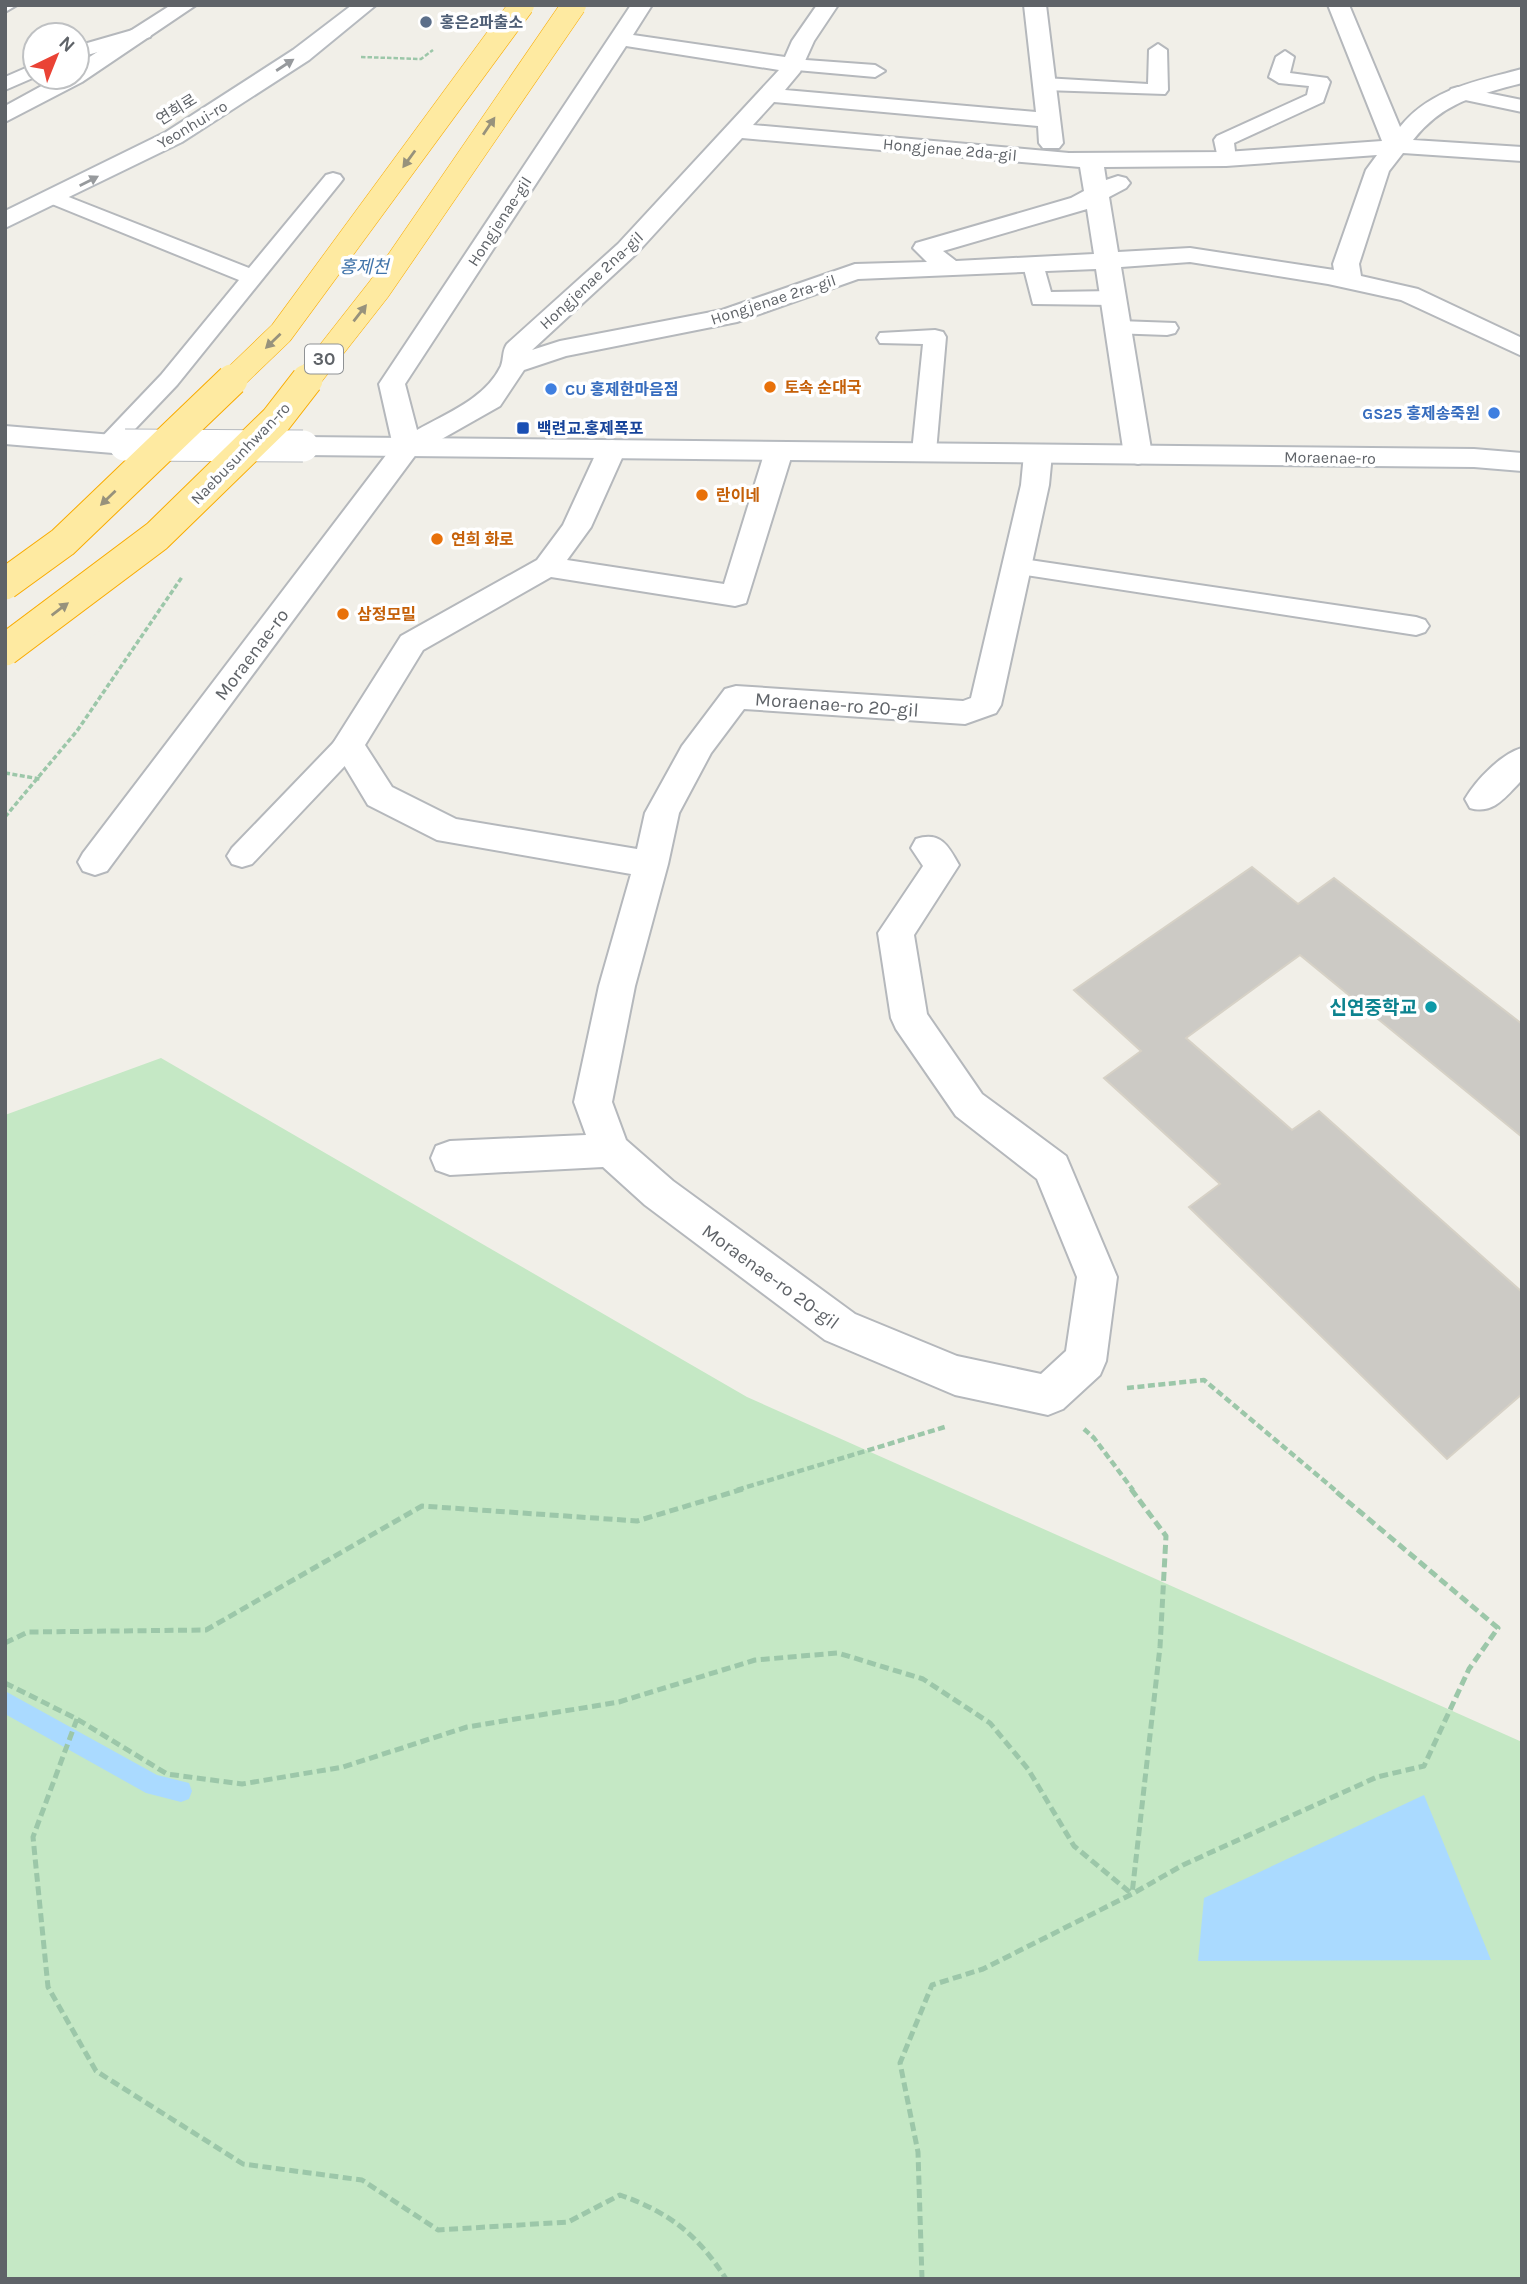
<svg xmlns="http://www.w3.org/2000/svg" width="1527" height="2284" font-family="Karla,'Noto Sans KR',sans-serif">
  <rect width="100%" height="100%" fill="#f1efe8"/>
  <path fill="#c5e8c5" d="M161,1058L747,1397L1522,1742V2279H5V1115Z"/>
  <path fill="#aadaff" d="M1424,1795L1491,1960L1198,1961L1204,1898Z"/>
  <path fill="#f1efe8" d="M528,5H583L397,284L262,455L128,610L5,702V642L42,596L180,448Z"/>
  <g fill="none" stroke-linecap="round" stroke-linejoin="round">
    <path fill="#aadaff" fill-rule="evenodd" d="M5,1691L157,1775L189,1783L192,1791L189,1799L181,1802L146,1793L5,1714Z"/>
  </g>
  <path fill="#cccac5" stroke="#d6d1c6" stroke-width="2" d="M1252,867L1298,904L1334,878L1522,1024V1137L1300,955L1186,1038L1292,1130L1319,1111L1522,1292V1394L1447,1459L1189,1207L1220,1184L1104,1078L1141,1051L1074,990Z"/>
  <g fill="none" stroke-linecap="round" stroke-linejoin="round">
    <g stroke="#b5b8bc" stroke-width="4">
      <path id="service" d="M5,5H17L5,12Z
        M143,27L150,29L152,33L150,37L77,58V46Z
        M1158,44L1167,50L1168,90L1165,94L1044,90L1034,84L1044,78L1148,84L1149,50Z
        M1285,51L1294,57L1290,73L1327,78L1330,82L1323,102L1234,143L1236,159L1233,163H1219L1214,140L1217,136L1307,95L1309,86L1279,83L1269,77L1276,57Z
        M792,59L875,65L885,71L875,77L785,69L782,65L785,61Z
        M35,64V77L5,90V77Z
        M1458,87L1522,100V112L1451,97L1448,93L1451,89Z
        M333,173L340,175L343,179L340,183L177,385L115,450L107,452L99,450L95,445L99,440L161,375L239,280L47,202L44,198L47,194H61L249,268L326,175Z
        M1034,259L1042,260L1051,292L1114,291L1122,293L1125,298L1122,303L1114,305L1033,304L1023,265L1026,260Z
        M1119,321L1175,323L1178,328L1175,333L1167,335L1111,333L1108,328L1111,323Z
        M935,330L943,332L946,337L936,452L933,457L924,460L915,457L912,452L923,344L880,343L877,338L880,333Z
        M1016,558L1416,617L1425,620L1429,626L1425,632L1416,635L1007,572L1003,566L1007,560Z
        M348,735L358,738L362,745L358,752L252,864L242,867L232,864L227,856L232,848L338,738Z"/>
    </g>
    <g stroke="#b5b8bc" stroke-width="4">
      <path id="minor" d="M171,5H196L82,82L5,122V106L58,77H77V65Z
        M631,5H652L633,35L785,57L792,41L817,5H838L814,41L800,72L785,90L1036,112L1024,5H1046L1063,143L1059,148H1043L1039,143L1038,126L774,102L753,125L1069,153L1226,152L1382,141L1328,5H1349L1400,127C1430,89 1477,81 1522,69V83C1477,95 1443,102 1413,140L1522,147V161L1403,153L1389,171L1359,264L1361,276L1418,289L1522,338V356L1401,300L1328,284L1190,262L1121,267L1152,455L1148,461L1138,464L1128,461L1124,455L1096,269L858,279L737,322L566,356L524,370L500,406L417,453L107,871L95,875L83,871L78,862L83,853L393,446L379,384ZM626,46L779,70L618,244L507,344C502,351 504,358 501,366C485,399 447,413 417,430L405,384ZM742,138L1080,167L1084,191L1071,198L916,243L913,248L927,262L855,264L722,310L560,341L532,350L636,254ZM1377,155L1366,170L1333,264L1334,270L1190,248L1118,252L1109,197L1126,188L1130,183L1126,178L1118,176L1106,180L1104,167L1226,166ZM1087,209L1094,254L956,261L943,251Z
        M612,440L622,443L626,449L591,527L567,560L724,584L765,451L769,445L779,442L789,445L793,451L746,603L735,606L551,577L423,650L365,745L392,787L456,819L637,849L645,813L682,746L725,689L736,686L963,701L971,698L1021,485L1024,454L1028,448L1038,445L1048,448L1052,454L1049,485L1001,705L996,713L965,724L744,709L711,753L679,813L668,864L635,986L612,1102L626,1140L673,1181L855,1314L957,1356L1041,1374L1066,1351L1077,1277L1037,1179L956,1116L896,1029L891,1018L878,933L923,866L911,848L916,839C940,831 948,845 959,865L914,935L927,1014L982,1094L1066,1156L1117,1277L1106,1361L1100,1375L1063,1409L1048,1415L955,1395L825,1340L645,1205L603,1167L450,1175L436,1170L431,1158L436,1146L450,1141L586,1135L574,1102L599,986L631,874L437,840L368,805L332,745L401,636L537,560L563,525L598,449L602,443Z
        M1522,748V780C1506,796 1494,815 1470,808L1465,799C1476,780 1501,754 1522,748Z"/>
    </g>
    <g stroke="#b6babf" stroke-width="4">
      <path id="secondary" d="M352,5H376L309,60L182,142L5,228V211L166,132L293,50Z
        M5,426L125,436L135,439L139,445L135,451L125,454L5,444Z
        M303,437L1474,449L1522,453V471L1474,467L303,455L293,452L289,446L293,440Z"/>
    </g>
    <path stroke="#9cc7a9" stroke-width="2.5" stroke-dasharray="4.5 2" stroke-linecap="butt" d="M361,57L421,59L433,50"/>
    <path stroke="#9cc7a9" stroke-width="3.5" stroke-dasharray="5 2.5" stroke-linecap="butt" d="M5,773L40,779
      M5,817L77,731L182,577"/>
    <path stroke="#9cc7a9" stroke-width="4.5" stroke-dasharray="7 3.5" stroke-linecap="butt" d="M1127,1388L1204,1380L1335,1490
      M1084,1429L1094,1438L1133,1490
      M737,1490L948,1426"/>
    <path stroke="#9cc7a9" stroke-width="5" stroke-dasharray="9 4.5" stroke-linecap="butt" d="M1131,1489L1166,1536L1160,1647L1132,1894
      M5,1643L28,1632L206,1630L422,1506L637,1521L743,1489
      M5,1683L77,1719L167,1774L242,1784L343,1767L467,1727L619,1702L755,1660L838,1653L923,1679L990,1723L1028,1769L1074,1846L1132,1894
      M77,1719L33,1837L48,1987L96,2071L243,2164L362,2180L438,2230L568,2222L620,2195C669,2212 698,2235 726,2279
      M922,2279L918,2152L900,2063L932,1985L983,1969L1132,1894L1183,1865L1377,1777L1424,1766L1469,1669L1498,1628L1333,1489"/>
    <use href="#service" fill="#fff" fill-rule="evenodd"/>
    <use href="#minor" fill="#fff" fill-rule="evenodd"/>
    <use href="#secondary" fill="#fff" fill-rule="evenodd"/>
    <g stroke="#b6babf" stroke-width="33" stroke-linecap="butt">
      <path id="secondary-bridge" d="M125,445L303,446"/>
    </g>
    <g stroke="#f9ab00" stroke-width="25" stroke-linecap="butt">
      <path id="trunk-bridge-far1" d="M230,382L281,333L522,5
        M306,382L379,289L574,5"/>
    </g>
    <g stroke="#f9ab00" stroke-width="33" stroke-linecap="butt">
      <path id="trunk-bridge" d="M5,584L63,542L232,380
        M5,650L157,536L276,420L307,380"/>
    </g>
    <use href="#secondary-bridge" stroke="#fff" stroke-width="31"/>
    <use href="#trunk-bridge-far1" stroke="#feeaa1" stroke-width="24"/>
    <use href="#trunk-bridge" stroke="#feeaa1" stroke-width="31"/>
  </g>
  <defs><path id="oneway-solid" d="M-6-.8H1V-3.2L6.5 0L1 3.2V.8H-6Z" transform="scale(1.75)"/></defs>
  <g fill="#979a9d">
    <use href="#oneway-solid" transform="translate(285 65) rotate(-33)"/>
    <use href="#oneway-solid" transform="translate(89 181) rotate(-27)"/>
  </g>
  <g fill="#97927c">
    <use href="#oneway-solid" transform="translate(489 126) rotate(-56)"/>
    <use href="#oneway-solid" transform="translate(409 159) rotate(126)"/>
    <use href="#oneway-solid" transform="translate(360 313) rotate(-52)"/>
    <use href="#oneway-solid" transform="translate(273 341) rotate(136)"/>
    <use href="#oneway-solid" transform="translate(108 498) rotate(136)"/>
    <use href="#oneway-solid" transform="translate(60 609) rotate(-37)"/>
  </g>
  <circle fill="#5c6f8a" stroke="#fff" stroke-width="2.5" cx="426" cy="22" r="7"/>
  <g fill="#e8710a" stroke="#fff" stroke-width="2.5">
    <circle cx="770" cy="387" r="7"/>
    <circle cx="702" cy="495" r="7"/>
    <circle cx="437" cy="539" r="7"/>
    <circle cx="343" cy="614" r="7"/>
  </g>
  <g fill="#3f7fe0" stroke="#fff" stroke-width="2.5">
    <circle cx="551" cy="389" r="7"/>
    <circle cx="1494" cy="413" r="7"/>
  </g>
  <rect fill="#1a4fb4" stroke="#fff" stroke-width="2.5" x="516" y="421" width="14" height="14" rx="3.5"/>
  <circle fill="#0f9aa8" stroke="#fff" stroke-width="2.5" cx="1431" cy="1007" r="7"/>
  <g text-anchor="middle" stroke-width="7" stroke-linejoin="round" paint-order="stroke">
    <g font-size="16" font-weight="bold" fill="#4e5e75" stroke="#fff" text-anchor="start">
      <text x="440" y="28">홍은2파출소</text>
    </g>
    <g font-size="16" fill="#5f6368" stroke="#fff">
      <text transform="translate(176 109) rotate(-32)" y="6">연희로</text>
      <text transform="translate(192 124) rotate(-31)" y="6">Yeonhui-ro</text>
      <text transform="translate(950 149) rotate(5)" y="6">Hongjenae 2da-gil</text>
      <text transform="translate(499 221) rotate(-57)" y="6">Hongjenae-gil</text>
      <text transform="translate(591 280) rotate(-43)" y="6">Hongjenae 2na-gil</text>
      <text transform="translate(773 299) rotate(-18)" y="6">Hongjenae 2ra-gil</text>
      <text transform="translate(240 453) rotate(-46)" y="6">Naebusunhwan-ro</text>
      <text transform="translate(1330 457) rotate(1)" y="6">Moraenae-ro</text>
    </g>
    <g font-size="16" font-weight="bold" fill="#c56008" stroke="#fff" text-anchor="start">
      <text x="784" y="393">토속 순대국</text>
      <text x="716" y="501">란이네</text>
      <text x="451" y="545">연희 화로</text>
      <text x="357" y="620">삼정모밀</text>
    </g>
    <g font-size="16" font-weight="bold" fill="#366cbe" stroke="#fff" text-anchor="start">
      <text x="565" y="395">CU 홍제한마음점</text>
      <text x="1480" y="419" text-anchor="end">GS25 홍제송죽원</text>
    </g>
    <g font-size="16" font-weight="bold" fill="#164399" stroke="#fff" text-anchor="start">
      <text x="537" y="434">백련교.홍제폭포</text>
    </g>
    <g font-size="18" font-style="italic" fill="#4174aa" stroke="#fff">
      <text x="364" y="273">홍제천</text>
    </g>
    <rect fill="#fff" stroke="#8f9295" stroke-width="2" x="305" y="344.5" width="38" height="29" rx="5"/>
    <g font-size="18" font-weight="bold" fill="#5f6368">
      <text x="324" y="365">30</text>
    </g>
    <g font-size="19" fill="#5f6368" stroke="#fff">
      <text transform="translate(251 654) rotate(-53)" y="7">Moraenae-ro</text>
      <text transform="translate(837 704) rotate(4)" y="7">Moraenae-ro 20-gil</text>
      <text transform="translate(771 1276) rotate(36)" y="7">Moraenae-ro 20-gil</text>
    </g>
    <g font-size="19" font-weight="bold" fill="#0d838f" stroke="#fff" text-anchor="end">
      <text x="1417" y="1014">신연중학교</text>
    </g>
  </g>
  <rect width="1527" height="2284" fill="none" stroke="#5f6368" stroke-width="14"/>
  <g transform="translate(56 56) rotate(43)"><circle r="33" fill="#ffffff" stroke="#bfc1c3" stroke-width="2"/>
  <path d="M0-5L12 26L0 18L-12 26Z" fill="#ea4335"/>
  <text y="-10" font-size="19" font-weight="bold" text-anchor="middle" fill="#5f6368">N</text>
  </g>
</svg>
